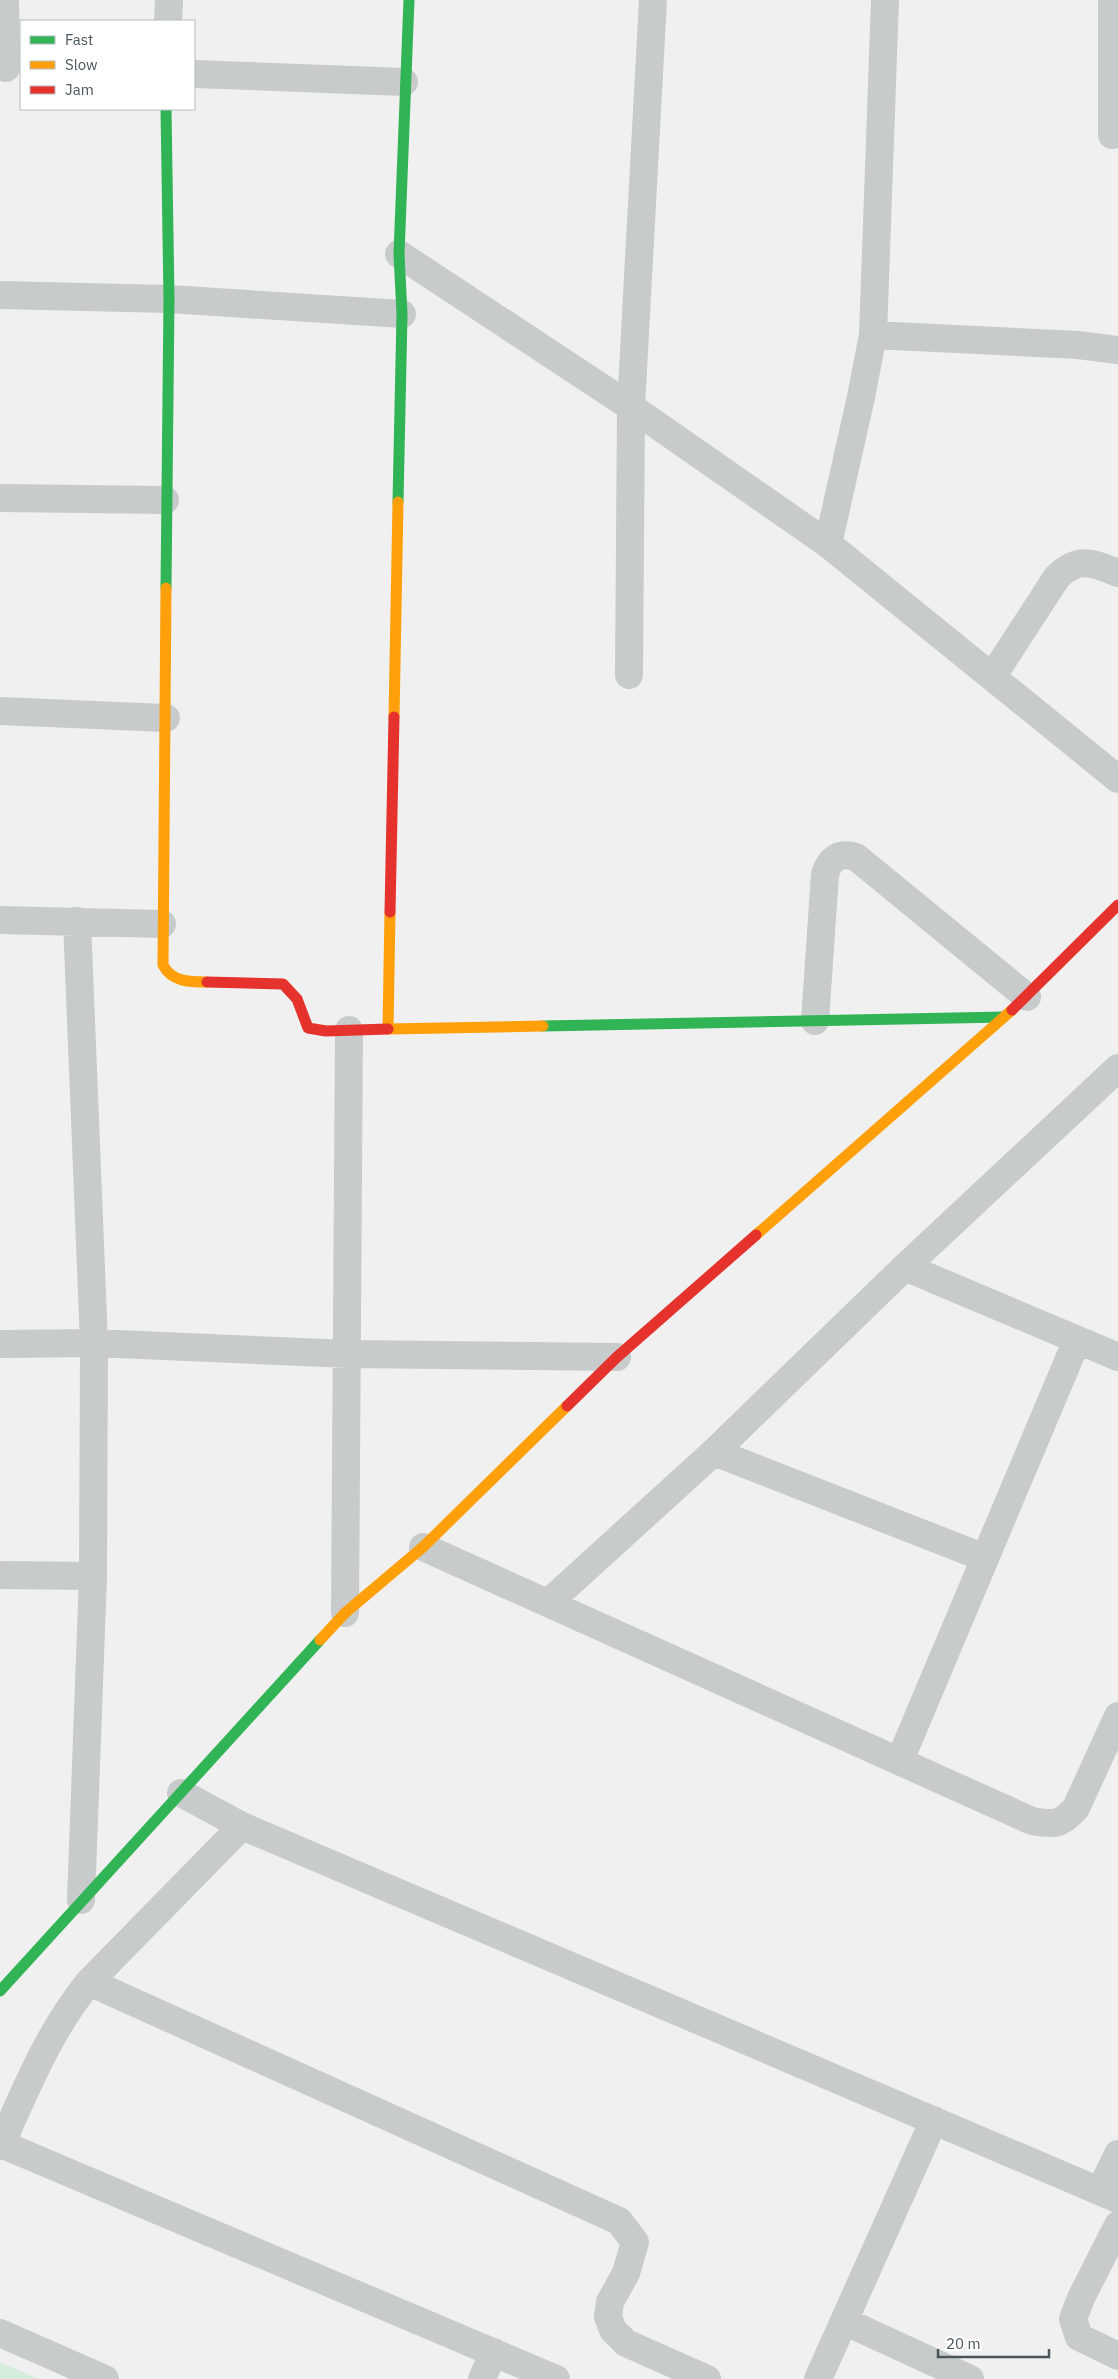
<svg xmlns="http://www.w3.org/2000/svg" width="1118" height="2379" font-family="'IBM Plex Sans',sans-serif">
  <rect width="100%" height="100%" fill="#f0f0f0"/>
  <path fill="#d7eddc" d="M0,2362L39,2379H0Z"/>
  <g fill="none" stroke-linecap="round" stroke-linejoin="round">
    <path stroke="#c8cbcb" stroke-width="28" d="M5,0L6,68
      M1112,0V135
      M168,21L169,0
      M194,74L404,82
      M399,254L631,407L828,544L1118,779
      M0,295L169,299L402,314
      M873,335L1078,345L1118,350
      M0,498L165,500
      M828,544L861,397L873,335L885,0
      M629,675L631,407L653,0
      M992,677L1057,577C1079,556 1093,563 1118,573
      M0,711L166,718
      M0,920L162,924
      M77,921L94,1343L93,1576L81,1900
      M815,1021L825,874C830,858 840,852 856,857L1027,997
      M905,1267L1118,1357
      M0,1344L94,1343L348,1354L617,1357
      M714,1452L985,1558
      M423,1547L1032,1821C1054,1825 1061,1825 1076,1808L1118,1716
      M0,1575L93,1576
      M548,1603L714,1452L905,1267L1118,1068
      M345,1613L349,1030
      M900,1760L1077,1340
      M181,1793L242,1826L1118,2199
      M89,1982L619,2221L635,2242L626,2273L610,2302L608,2317L613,2330L626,2343L707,2379
      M1,2144C28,2085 48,2033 89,1982L242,1826
      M0,2146L1,2144L556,2379
      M1100,2191L1118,2154
      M1118,2225L1081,2298L1073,2319L1079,2337L1118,2356
      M844,2321L970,2379
      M0,2333L105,2379
      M482,2379L494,2352
      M818,2379L934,2120"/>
    <path stroke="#30b455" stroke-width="11" d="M398,502L402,314L399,254L409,0
      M166,588L169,299L166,109
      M543,1026L1004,1017
      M0,1991L320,1640"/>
    <path stroke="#ff9f0a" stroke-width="11" d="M166,588L163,965C172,982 189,982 207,982
      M394,717L398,502
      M390,912L388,1029L543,1026
      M756,1235L1012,1010
      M320,1640L345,1613L423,1547L567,1406"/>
    <path stroke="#e5322d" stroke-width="11" d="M390,912L394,717
      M207,982L283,984L297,999L308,1028L326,1031L388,1029
      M1012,1010L1118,905
      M567,1406L617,1357L756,1235"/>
  </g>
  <rect x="20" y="20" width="175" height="90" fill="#ffffff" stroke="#b6bbbd"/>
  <rect x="30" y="36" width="25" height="8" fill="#30b455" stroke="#b6bbbd"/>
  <text x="65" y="45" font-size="15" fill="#49555a">Fast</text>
  <rect x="30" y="61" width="25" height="8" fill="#ff9f0a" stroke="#b6bbbd"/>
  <text x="65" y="70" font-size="15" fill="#49555a">Slow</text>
  <rect x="30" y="86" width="25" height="8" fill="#e5322d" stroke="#b6bbbd"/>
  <text x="65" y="95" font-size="15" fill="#49555a">Jam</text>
  <path d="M938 2349v8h111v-8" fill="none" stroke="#49555a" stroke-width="2.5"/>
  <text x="946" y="2349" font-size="15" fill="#49555a" stroke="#ffffff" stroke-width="4" paint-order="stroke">20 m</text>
</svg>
